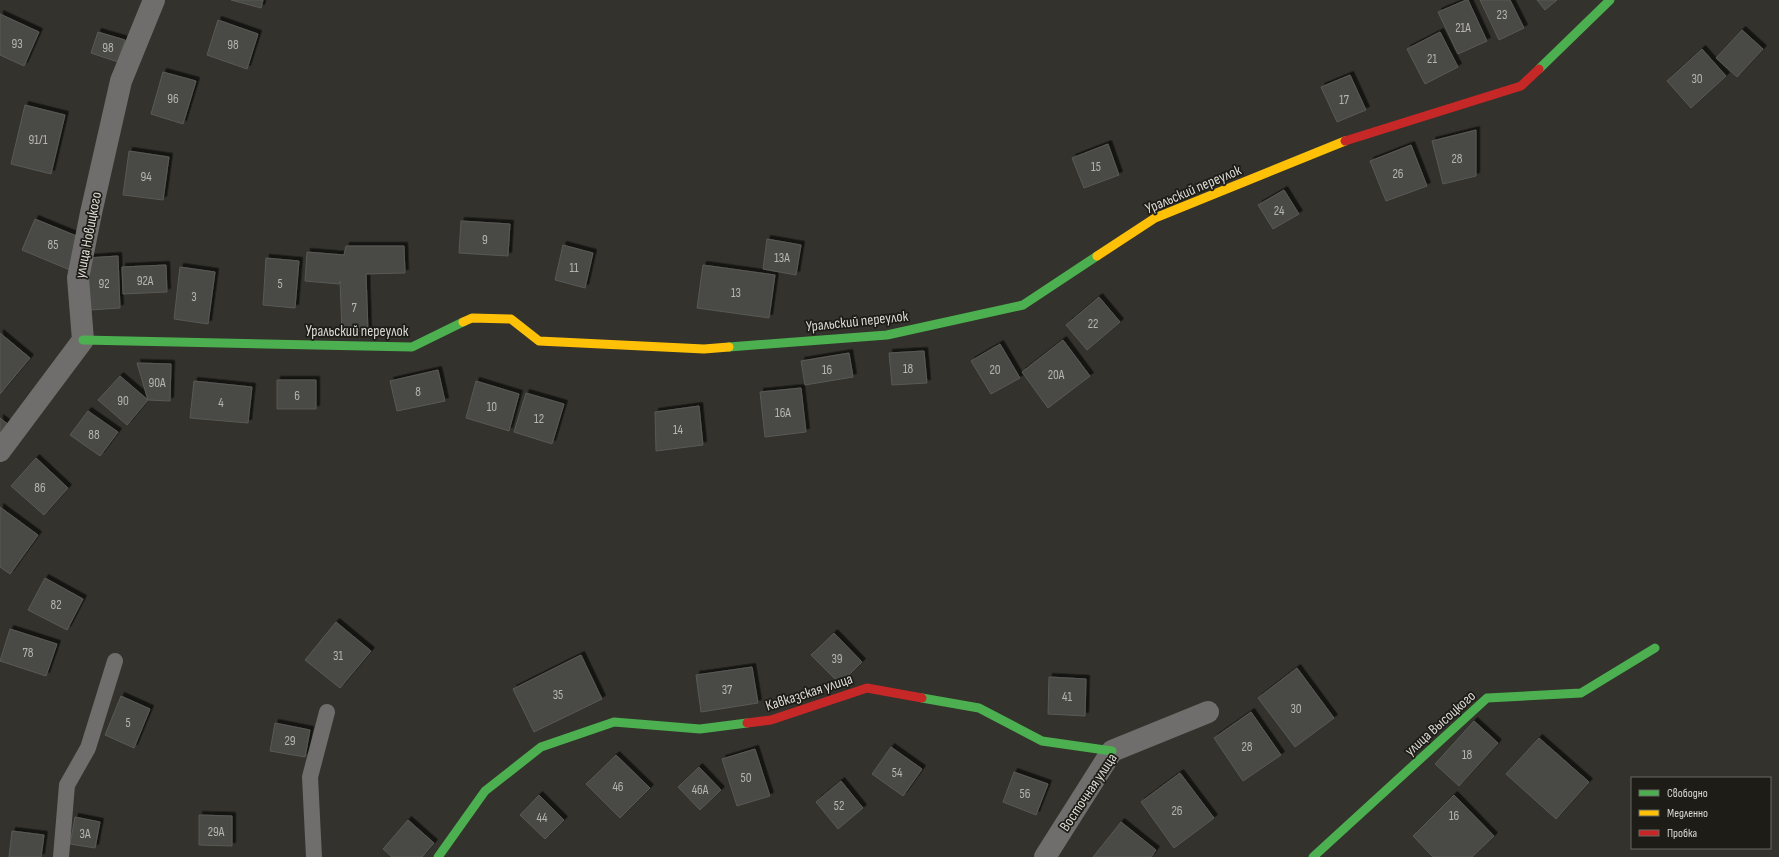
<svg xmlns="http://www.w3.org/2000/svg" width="1779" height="857" font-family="'Sofia Sans Condensed',sans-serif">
  <defs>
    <filter id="shadow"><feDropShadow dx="3.5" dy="-3.5" stdDeviation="0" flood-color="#0009"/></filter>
  </defs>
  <rect width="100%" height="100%" fill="#33322c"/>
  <path fill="#4a4a45" stroke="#595955" filter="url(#shadow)" d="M231,0H263L261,8Z
    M1466,0H1468L1487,41L1458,54L1438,12Z
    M1480,0H1510L1524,28L1499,40Z
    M1537,0H1557L1545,10Z
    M0,14L39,32L24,66L0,55Z
    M218,20L258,34L247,69L207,55Z
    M1742,30L1763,49L1737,77L1716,58Z
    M98,32L125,40L118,62L91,53Z
    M1440,32L1458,67L1425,84L1407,49Z
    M1702,49L1726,76L1691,108L1667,81Z
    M163,72L196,81L183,124L151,114Z
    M1350,75L1366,110L1337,122L1321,87Z
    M25,105L65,115L51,174L11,164Z
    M1476,130V176L1443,184L1432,141Z
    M1108,144L1119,175L1084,188L1072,158Z
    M1411,145L1427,186L1386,201L1370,161Z
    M129,151L169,157L163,200L123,195Z
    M1284,190L1299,214L1273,229L1258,205Z
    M35,219L84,239L70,270L22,250Z
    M461,221L510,224L508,256L459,253Z
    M767,239L801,245L796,275L763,269Z
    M563,245L593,253L585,288L555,280Z
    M346,246H404L405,273L366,274L368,331L342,332L340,281L339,284L305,281L307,252L344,255Z
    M118,256L120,308L90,310L87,258Z
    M266,258L299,261L295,308L263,305Z
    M166,265L167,292L123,294L122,267Z
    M703,265L775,275L769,318L697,308Z
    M180,267L215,272L208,324L174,319Z
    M1099,297L1120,322L1087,350L1066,325Z
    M0,333L30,358L0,394Z
    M1063,340L1090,376L1048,408L1022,372Z
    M1000,344L1020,378L991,394L971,361Z
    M924,351L927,383L892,385L889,353Z
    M849,353L853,377L805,385L801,361Z
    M137,363L171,364L170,401L148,400Z
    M438,370L445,401L397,411L390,381Z
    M120,376L148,400L127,425L98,400Z
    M277,380H316V409H277Z
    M194,381L252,387L248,423L190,418Z
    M476,381L519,394L509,431L466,418Z
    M801,388L806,432L765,437L760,392Z
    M526,393L564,404L552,444L514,432Z
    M699,406L703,445L656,451L655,412Z
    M88,411L118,432L100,456L70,435Z
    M0,418L10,426L0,437Z
    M36,458L68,488L44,515L11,486Z
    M0,507L38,535L10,574L0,567Z
    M45,578L83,599L67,630L28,610Z
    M336,622L371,651L340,688L305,660Z
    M10,629L57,644L46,676L0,661Z
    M834,633L862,662L840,684L811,655Z
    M581,655L602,699L534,732L513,689Z
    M752,667L758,703L701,712L696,675Z
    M1297,668L1334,718L1295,747L1258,698Z
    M1049,677L1086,679L1085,716L1048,714Z
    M121,696L150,709L134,748L105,735Z
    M1251,712L1281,755L1243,781L1214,738Z
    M1474,721L1498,743L1459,786L1435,764Z
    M275,723L310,730L305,757L270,751Z
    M1539,738L1589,782L1556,819L1506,774Z
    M891,747L922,769L903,796L872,774Z
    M755,749L770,796L737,806L722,759Z
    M616,755L650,788L620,818L586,784Z
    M699,767L721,790L700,810L678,787Z
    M1014,772L1048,784L1036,815L1003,802Z
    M1180,773L1214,818L1174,848L1141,802Z
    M841,781L863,808L838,829L816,802Z
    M539,795L564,820L545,839L520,815Z
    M1454,795L1494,836L1472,857H1433L1413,836Z
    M199,815L232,816V846L199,845Z
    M75,817L100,822L95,848L70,844Z
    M408,820L434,843L422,857H392L383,849Z
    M1121,822L1156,850L1151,857H1093Z
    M12,831L44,835L41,857H9Z"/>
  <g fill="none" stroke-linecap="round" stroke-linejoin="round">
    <path stroke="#6f6e6c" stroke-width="16" d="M61,857L67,785L88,748L115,661
      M314,857L310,777L327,712"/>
    <path stroke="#6f6e6c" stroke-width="22" d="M0,451L83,340L78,278L91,213L121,81L154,0
      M1045,857L1112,751L1208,712"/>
    <path stroke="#4caf50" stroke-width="9" d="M1539,69L1610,0
      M83,340L412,347L463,322
      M729,347L887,335L1023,305L1097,256
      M922,698L979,708L1042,741L1112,751
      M438,857L485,791L541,747L614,722L700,729L747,723
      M1313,857L1487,698L1581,693L1655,648"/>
    <path stroke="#ffc107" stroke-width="9" d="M1097,256L1155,218L1345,141
      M463,322L472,318L511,319L539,341L704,349L729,347"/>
    <path stroke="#c62828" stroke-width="9" d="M1345,141L1521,86L1539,69
      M747,723L771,720L867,688L922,698"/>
  </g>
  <g text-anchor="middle" stroke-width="3.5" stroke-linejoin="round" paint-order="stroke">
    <g font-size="13" fill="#b6b5af">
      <text x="1502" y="19">23</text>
      <text x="1463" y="32">21А</text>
      <text x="17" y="48">93</text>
      <text x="233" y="49">98</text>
      <text x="108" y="52">98</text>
      <text x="1432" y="63">21</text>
      <text x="1697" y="83">30</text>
      <text x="173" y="103">96</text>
      <text x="1344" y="104">17</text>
      <text x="38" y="144">91/1</text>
      <text x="1457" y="163">28</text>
      <text x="1096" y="171">15</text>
      <text x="1398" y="178">26</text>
      <text x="146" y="181">94</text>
      <text x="1279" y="215">24</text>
      <text x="485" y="244">9</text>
      <text x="53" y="249">85</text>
      <text x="782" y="262">13А</text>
      <text x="574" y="272">11</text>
      <text x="145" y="285">92А</text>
      <text x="104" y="288">92</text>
      <text x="280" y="288">5</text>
      <text x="736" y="297">13</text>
      <text x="194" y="301">3</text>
      <text x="354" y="312">7</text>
      <text x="1093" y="328">22</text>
      <text x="908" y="373">18</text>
      <text x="827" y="374">16</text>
      <text x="995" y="374">20</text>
      <text x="1056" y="379">20А</text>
      <text x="157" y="387">90А</text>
      <text x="418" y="396">8</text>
      <text x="297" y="400">6</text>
      <text x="123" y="405">90</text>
      <text x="221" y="407">4</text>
      <text x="492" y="411">10</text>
      <text x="783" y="417">16А</text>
      <text x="539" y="423">12</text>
      <text x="678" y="434">14</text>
      <text x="94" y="439">88</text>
      <text x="40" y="492">86</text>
      <text x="56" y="609">82</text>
      <text x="28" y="657">78</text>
      <text x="338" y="660">31</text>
      <text x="837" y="663">39</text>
      <text x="727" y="694">37</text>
      <text x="558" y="699">35</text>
      <text x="1067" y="701">41</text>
      <text x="1296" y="713">30</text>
      <text x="128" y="727">5</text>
      <text x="290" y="745">29</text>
      <text x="1247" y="751">28</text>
      <text x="1467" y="759">18</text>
      <text x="897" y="777">54</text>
      <text x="746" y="782">50</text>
      <text x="618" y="791">46</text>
      <text x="700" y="794">46А</text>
      <text x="1025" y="798">56</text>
      <text x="839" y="810">52</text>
      <text x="1177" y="815">26</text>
      <text x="1454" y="820">16</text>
      <text x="542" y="822">44</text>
      <text x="216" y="836">29А</text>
      <text x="85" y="838">3А</text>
    </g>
    <g font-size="15" fill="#dad9d2" stroke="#1d1c17">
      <text transform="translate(1193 189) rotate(-23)" y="5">Уральский переулок</text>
      <text transform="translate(88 235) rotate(-79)" y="5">улица Новицкого</text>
      <text transform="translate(857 321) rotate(-6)" y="5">Уральский переулок</text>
      <text x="357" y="336">Уральский переулок</text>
      <text transform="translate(809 692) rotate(-18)" y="5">Кавказская улица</text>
      <text transform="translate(1440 723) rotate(-42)" y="5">улица Высоцкого</text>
      <text transform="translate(1088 792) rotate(-56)" y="5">Восточная улица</text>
    </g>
  </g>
  <rect x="1631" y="777" width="140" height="72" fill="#1d1c17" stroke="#696862"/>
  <rect x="1639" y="790" width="20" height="6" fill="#4caf50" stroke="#696862"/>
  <text x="1667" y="797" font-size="12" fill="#dad9d2">Свободно</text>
  <rect x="1639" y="810" width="20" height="6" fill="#ffc107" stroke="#696862"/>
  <text x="1667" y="817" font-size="12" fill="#dad9d2">Медленно</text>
  <rect x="1639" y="830" width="20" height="6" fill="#c62828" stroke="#696862"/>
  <text x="1667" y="837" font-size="12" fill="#dad9d2">Пробка</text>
</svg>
